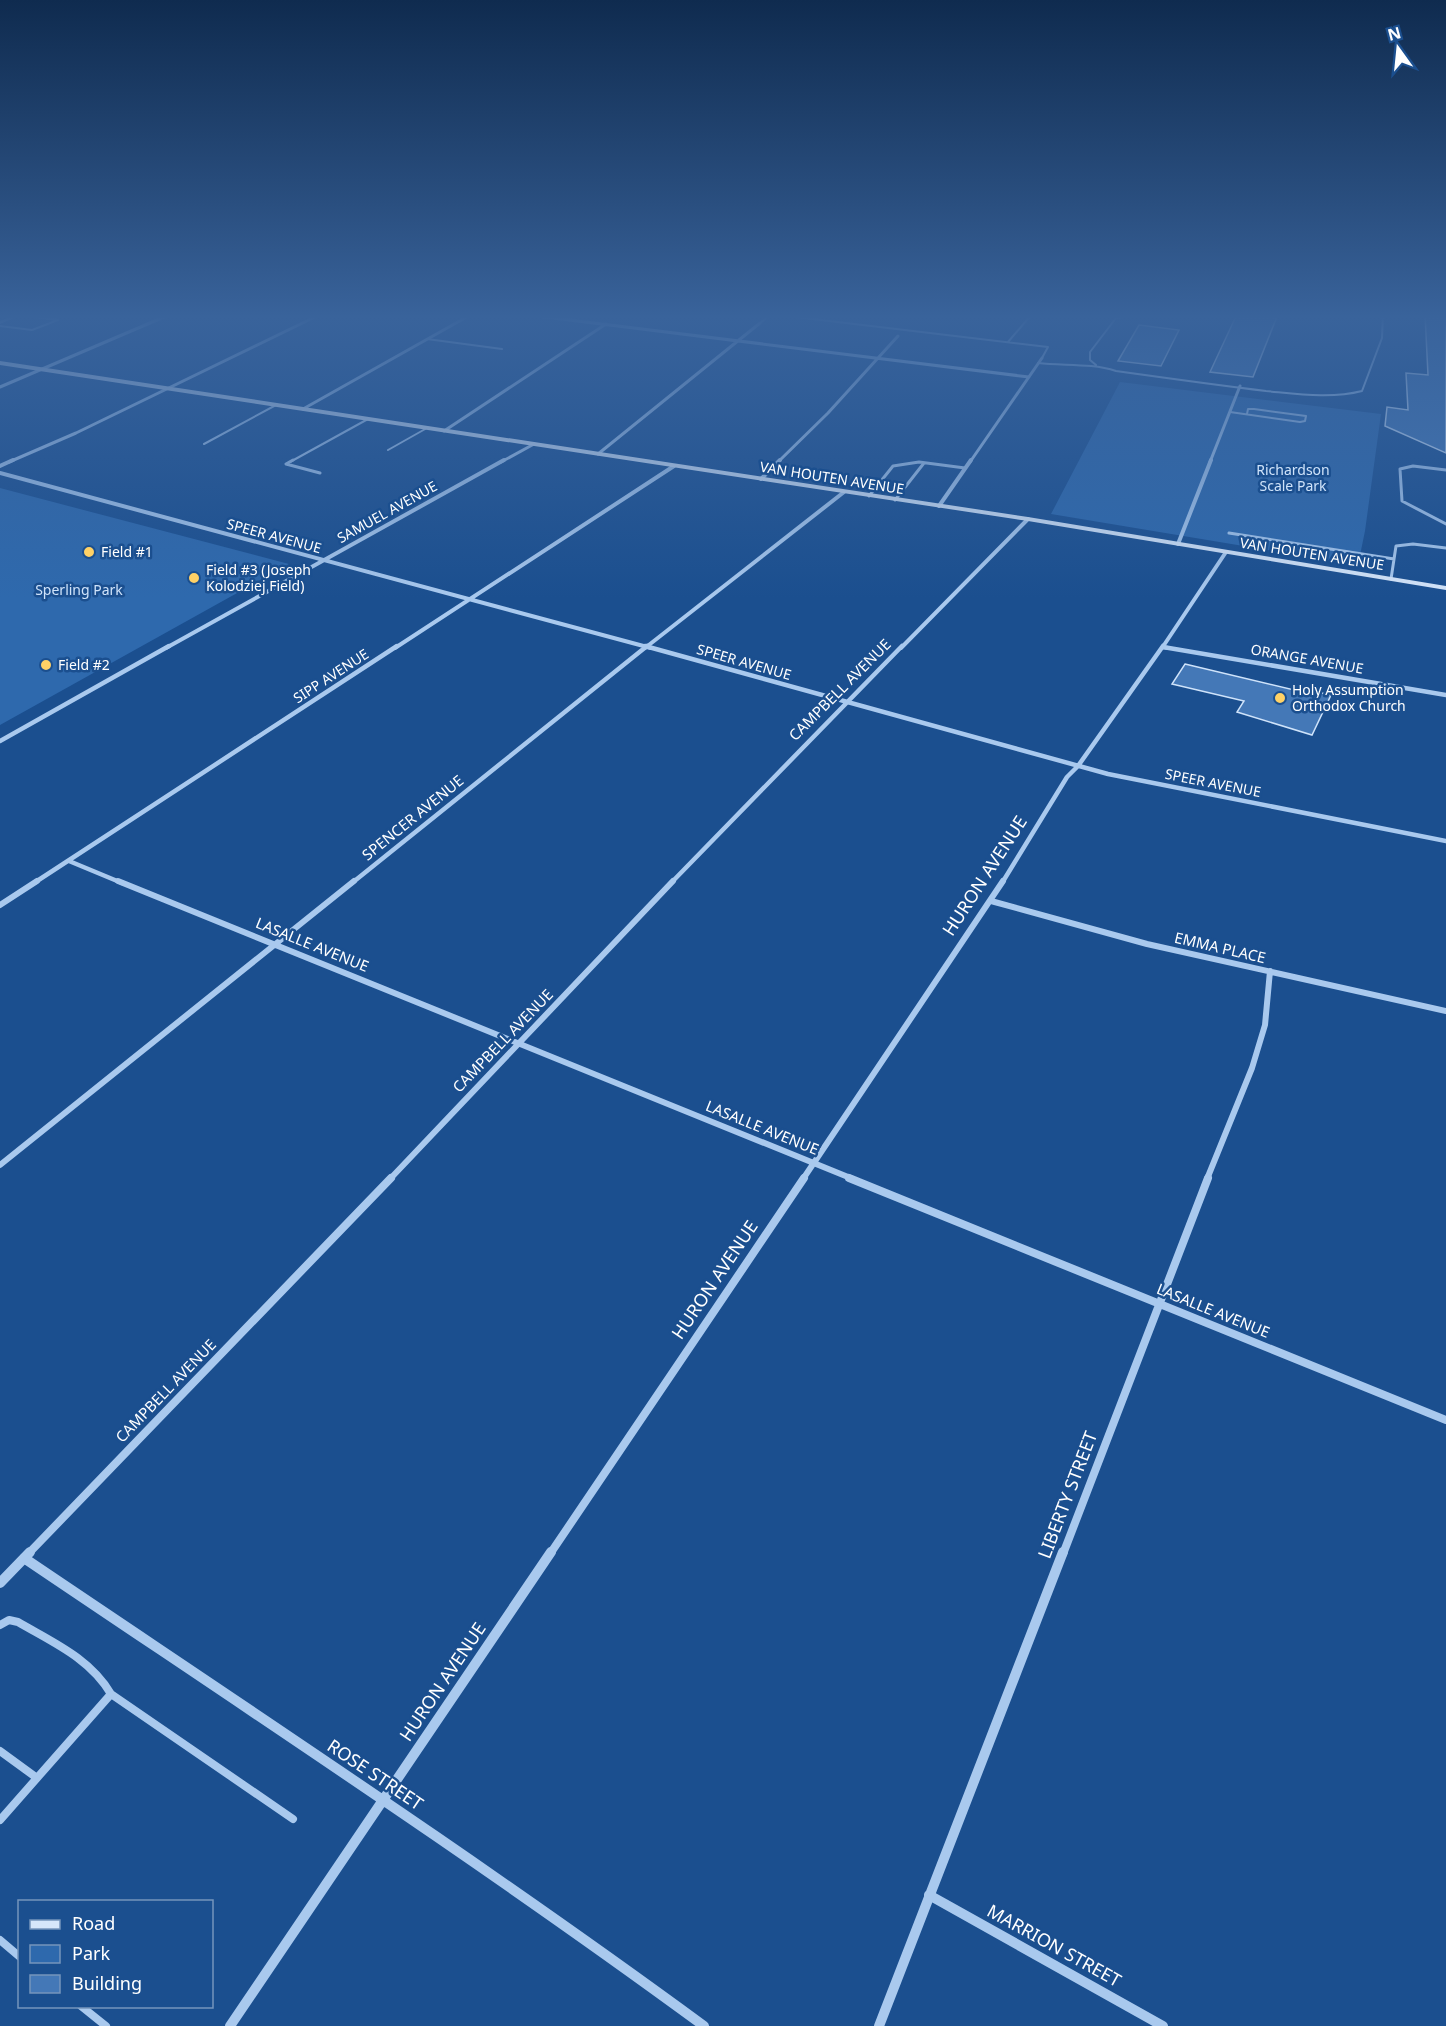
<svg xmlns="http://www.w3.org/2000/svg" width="1446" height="2026" font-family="'Noto Sans',sans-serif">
  <rect width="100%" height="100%" fill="#1b4f8f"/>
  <path fill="#2e69ad" d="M1120,382L1381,414L1365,531L1358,565L1051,514Z
    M0,488L289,564L0,725Z"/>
  <path fill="#4478b7" stroke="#cfe3fa" stroke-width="1.5" d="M1237,314H1278L1253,377L1210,372Z
    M1425,314H1446V453L1385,426L1387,407L1408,410L1406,373L1428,375Z
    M1139,325L1179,330L1161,366L1118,361Z
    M1185,664L1294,690L1296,687L1331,695L1312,735L1237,712L1244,701L1172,684Z"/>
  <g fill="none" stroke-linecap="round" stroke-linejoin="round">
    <path stroke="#a9c9ee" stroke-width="2" d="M760,323L769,316L779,315L1048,347L1042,358
      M0,326L32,330L58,320L19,315
      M427,339L502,349
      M1008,342L1032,314
      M1038,363C1064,366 1091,363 1116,371C1166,378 1216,385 1266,391C1298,394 1331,399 1362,391L1382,338L1383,314
      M1096,365L1090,360V352L1116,318C1146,312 1176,320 1206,314
      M1230,412L1300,422L1305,421L1306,416L1254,409H1248L1247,414
      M204,444L276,405
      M388,450L427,428
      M290,462L368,419"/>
    <path stroke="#a9c9ee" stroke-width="3" d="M293,460L286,464L320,473
      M1446,470L1413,466L1400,469L1402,501L1446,524
      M869,496L893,466L919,462L965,468
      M895,500L924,463
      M1229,533L1394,559
      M1391,579L1396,546L1413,544L1446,548"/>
    <path stroke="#a9c9ee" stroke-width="8" d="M0,1625L9,1620L18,1622C52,1642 90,1658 111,1694L0,1820
      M111,1694L293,1819
      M0,1751L37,1778
      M0,1940L20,1957
      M81,2006L106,2026"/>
    <path stroke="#a9c9ee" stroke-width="3" d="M521,314L1029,377
      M0,387L171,314
      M303,409L472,314
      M444,431L606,324
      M598,454L760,323
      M9,462L76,433L321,314
      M501,462L534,444
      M778,462L828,413L898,336
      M970,462L1042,358
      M1210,462L1240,386"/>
    <path stroke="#a9c9ee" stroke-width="4" d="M0,466L13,460
      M0,473L651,648
      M761,479L780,460
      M939,506L971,460
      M1178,544L1211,460
      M1163,647L1168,648
      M166,648L504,460
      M395,648L674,466
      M645,648L844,492
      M901,648L1028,519
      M1162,648L1226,552"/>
    <path stroke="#a9c9ee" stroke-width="4.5" d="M645,646L1108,774L1446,841
      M1163,647L1446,695
      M0,741L169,646
      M69,861L122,883
      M34,883L397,646
      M352,883L647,646
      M671,883L902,646
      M1002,883L1067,777L1078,766L1163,646"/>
    <path stroke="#a9c9ee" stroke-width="6" d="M118,881L853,1179
      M991,901L1147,944L1446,1011
      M0,905L37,881
      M0,1165L354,881
      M390,1179L673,881
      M803,1179L1003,881
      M1207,1179L1252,1068L1265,1025L1270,971"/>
    <path stroke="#a9c9ee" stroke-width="8" d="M849,1178L1446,1420
      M28,1554L391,1178
      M550,1554L804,1178
      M1063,1554L1208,1178"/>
    <path stroke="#a9c9ee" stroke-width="10" d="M24,1558C252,1712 482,1863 704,2026
      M0,1583L30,1552
      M929,1895L1163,2026
      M230,2026L551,1552
      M879,2026L1063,1552"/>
    <path fill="#a9c9ee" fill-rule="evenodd" d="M18,314H24L0,324V321Z"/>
    <path fill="#d6e6fa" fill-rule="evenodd" d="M0,361L1028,517L1446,586V590L1028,521L0,365Z"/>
  </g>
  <linearGradient id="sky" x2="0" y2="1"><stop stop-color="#0f2b4f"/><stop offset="0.53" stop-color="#39639b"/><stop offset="1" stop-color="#39639b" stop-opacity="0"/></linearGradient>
  <rect width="1446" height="598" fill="url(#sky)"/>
  <g fill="#ffd166" stroke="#1b4f8f" stroke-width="2">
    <circle cx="89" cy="552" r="6"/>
    <circle cx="194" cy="578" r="6"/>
    <circle cx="46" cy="665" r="6"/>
    <circle cx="1280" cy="698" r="6"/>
  </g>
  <g text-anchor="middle" stroke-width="5" stroke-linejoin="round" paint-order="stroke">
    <g font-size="14" fill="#cfe3fa" stroke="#1b4f8f">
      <text x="1293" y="475">Richardson<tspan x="1293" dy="16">Scale Park</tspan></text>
      <text x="79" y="595">Sperling Park</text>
    </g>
    <g font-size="14" fill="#fff" stroke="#1b4f8f">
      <text transform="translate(832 478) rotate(9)" y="5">VAN HOUTEN AVENUE</text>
      <text transform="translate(387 512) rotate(-29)" y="5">SAMUEL AVENUE</text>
      <text transform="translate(274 536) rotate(15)" y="5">SPEER AVENUE</text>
      <text transform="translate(1312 554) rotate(9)" y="5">VAN HOUTEN AVENUE</text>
      <text transform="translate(1307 659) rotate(10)" y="5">ORANGE AVENUE</text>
      <text transform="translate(744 662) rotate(16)" y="5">SPEER AVENUE</text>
      <text transform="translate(331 676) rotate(-33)" y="5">SIPP AVENUE</text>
      <text transform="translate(1213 783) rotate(11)" y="5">SPEER AVENUE</text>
    </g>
    <g font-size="14" fill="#fff" stroke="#1b4f8f" text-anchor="start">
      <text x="101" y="557">Field #1</text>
      <text x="206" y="575">Field #3 (Joseph<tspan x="206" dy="16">Kolodziej Field)</tspan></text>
      <text x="58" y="670">Field #2</text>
      <text x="1292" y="695">Holy Assumption<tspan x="1292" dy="16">Orthodox Church</tspan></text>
    </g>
    <g font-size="15" fill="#fff" stroke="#1b4f8f">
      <text transform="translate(840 690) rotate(-45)" y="5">CAMPBELL AVENUE</text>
      <text transform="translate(413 818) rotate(-39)" y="5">SPENCER AVENUE</text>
      <text transform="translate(312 945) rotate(22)" y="5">LASALLE AVENUE</text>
      <text transform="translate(1220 948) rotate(13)" y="5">EMMA PLACE</text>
      <text transform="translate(503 1041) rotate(-46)" y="5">CAMPBELL AVENUE</text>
      <text transform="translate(762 1128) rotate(22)" y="5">LASALLE AVENUE</text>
      <text transform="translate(1213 1311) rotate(22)" y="5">LASALLE AVENUE</text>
      <text transform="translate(166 1391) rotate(-46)" y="5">CAMPBELL AVENUE</text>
    </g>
    <g font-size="18" fill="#fff" stroke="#1b4f8f">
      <text transform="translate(985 876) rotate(-57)" y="6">HURON AVENUE</text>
      <text transform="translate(715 1280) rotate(-56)" y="6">HURON AVENUE</text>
      <text transform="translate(1068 1495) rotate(-69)" y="6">LIBERTY STREET</text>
      <text transform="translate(443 1682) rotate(-56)" y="6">HURON AVENUE</text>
      <text transform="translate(375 1775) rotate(34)" y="6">ROSE STREET</text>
      <text transform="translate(1054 1946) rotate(29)" y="6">MARRION STREET</text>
    </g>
  </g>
  <rect x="18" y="1900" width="195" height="108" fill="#1b4f8f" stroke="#7695bc" stroke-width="1.5"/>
  <rect x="30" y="1920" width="30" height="9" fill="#d6e6fa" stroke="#7695bc" stroke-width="1.5"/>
  <text x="72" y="1930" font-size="18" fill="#ffffff">Road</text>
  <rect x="30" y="1945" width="30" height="18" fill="#2e69ad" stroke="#7695bc" stroke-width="1.5"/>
  <text x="72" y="1960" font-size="18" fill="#ffffff">Park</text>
  <rect x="30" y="1975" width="30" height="18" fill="#4478b7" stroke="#7695bc" stroke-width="1.5"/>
  <text x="72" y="1990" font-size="18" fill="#ffffff">Building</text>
  <g transform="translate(1398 48) rotate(345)" stroke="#1b4f8f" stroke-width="4.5" paint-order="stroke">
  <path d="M0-4.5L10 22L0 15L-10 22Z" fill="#ffffff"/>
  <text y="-9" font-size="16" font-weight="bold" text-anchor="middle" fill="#ffffff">N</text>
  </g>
</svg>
